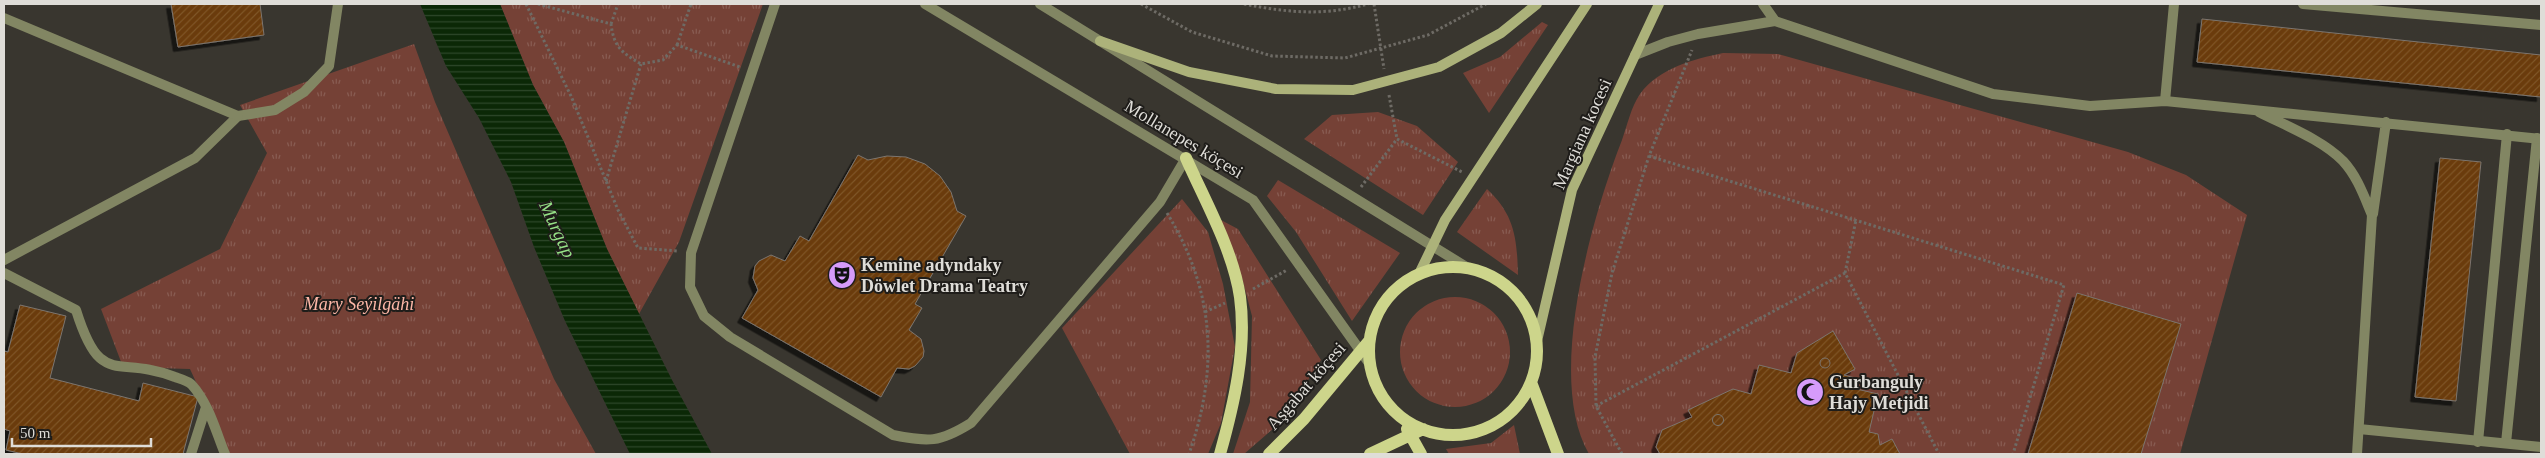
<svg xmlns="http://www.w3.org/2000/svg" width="2545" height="458" font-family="Georgia,serif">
  <defs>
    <pattern id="park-tufts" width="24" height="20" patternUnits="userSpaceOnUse" patternTransform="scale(1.25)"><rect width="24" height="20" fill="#754136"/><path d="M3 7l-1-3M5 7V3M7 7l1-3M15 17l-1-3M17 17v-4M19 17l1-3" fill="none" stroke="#885c52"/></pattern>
    <pattern id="water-rules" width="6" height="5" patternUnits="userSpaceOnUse" patternTransform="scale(1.25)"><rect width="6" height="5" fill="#0b2806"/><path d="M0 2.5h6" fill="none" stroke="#2e472a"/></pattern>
    <pattern id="building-hatch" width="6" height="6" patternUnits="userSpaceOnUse" patternTransform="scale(1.25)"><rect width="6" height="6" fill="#6a3a07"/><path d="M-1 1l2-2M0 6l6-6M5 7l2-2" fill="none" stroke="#7f562a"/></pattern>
    <filter id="shadow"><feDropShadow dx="-4.5" dy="4.5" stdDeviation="0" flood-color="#0009"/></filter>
  </defs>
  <rect width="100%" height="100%" fill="#39362f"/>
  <path fill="url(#park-tufts)" d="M500,4H763L679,242L639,314L607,249L564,142L533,85Z
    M1542,22L1548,25L1489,113L1463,73L1500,57Z
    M414,44L435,102L554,379L596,454H229L190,369L123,367L101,309L220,249L267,153L240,105Z
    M1723,53L1778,54L2128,152L2186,175L2247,215L2180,454H1589C1545,378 1592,217 1622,140C1627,126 1631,107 1640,94C1659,68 1694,59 1723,53Z
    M1378,112L1417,126L1458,162L1423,215L1304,139L1332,115Z
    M1278,180L1400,253L1352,321L1296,232L1267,196Z
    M1487,189C1515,215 1517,239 1518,275L1457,232Z
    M1182,199L1208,232L1223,284L1235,347L1221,423L1208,454H1130L1062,328Z
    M1219,219L1238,229L1321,360L1281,422L1244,454H1233L1250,402L1252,316L1242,278Z
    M1400 352a55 55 0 1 1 110 0a55 55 0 1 1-110 0Z
    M1514,425L1520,454H1449L1446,449L1491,443Z"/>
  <path fill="url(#water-rules)" d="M420,4H500L533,85L564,142L607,249L672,380L712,454H630L565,321L534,247L511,182L479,118L446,66Z"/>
  <path fill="url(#building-hatch)" stroke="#7c756f" filter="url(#shadow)" d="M171,4H260L264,35L178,47Z
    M2202,19L2541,55V97L2197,62Z
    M858,155L868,160L887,156L906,157L925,164L940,176L951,192L957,211L966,216L915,304L922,308L909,330L921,339L924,351L923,357L915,366L909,369L897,368L881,397L742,318L758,290L753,278L755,266L759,261L771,255L785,261L800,236L809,241Z
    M2440,158L2481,162L2456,401L2415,397Z
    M2077,293L2181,324L2141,454H2028Z
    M20,305L66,316L50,378L139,401L143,383L198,397L183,454H23L6,450L10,431L4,429V351L8,352Z
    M1833,331L1855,369L1844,375L1855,378L1852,388L1878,394L1869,432L1878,434L1880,445L1892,439L1900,454H1660L1656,447L1662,430L1692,417L1688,410L1733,389L1751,394L1759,365L1791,373L1797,353Z
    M1820 363a5 5 0 1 1 10 0a5 5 0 1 1-10 0Z
    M1712.5 420a5.5 5.5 0 1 1 11 0a5.5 5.5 0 1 1-11 0Z"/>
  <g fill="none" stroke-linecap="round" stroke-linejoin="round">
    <path stroke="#6e6b65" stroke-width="3" stroke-dasharray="2.5 2.5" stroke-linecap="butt" d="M526,4L571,96L618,210L638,248L678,251
      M538,4L611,24C614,47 621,52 641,64L663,60L677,45L740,67
      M1141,4L1192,32L1272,56L1345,58L1428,35L1486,4
      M1244,4C1289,13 1324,16 1368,4
      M1374,4L1384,69
      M611,24L618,4
      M677,45L691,4
      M1389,95L1397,139
      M1649,156L2064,285L2013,454
      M606,181L641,64
      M1361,187L1397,139L1462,172
      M1167,213C1215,291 1219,368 1189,454
      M1845,273L1856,220
      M1253,289L1287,270
      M1205,312L1225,303
      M1596,406L1845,273L1939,454
      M1622,454L1596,406L1595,357L1612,273L1649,156L1692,50"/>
    <path stroke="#828663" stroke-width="10" d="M775,4L691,253L690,287L704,316L730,337L893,435C929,442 939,443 971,423L1160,202L1186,158
      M2303,4L2541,25
      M2165,101L2174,4
      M4,260L195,158L238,116L275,110L304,92L329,66L338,4
      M4,273L76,310C101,390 116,354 175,377C181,379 189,381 192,385C209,404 216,432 225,454
      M2478,442L2507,134
      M2506,443L2537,138
      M191,454L206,407"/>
    <path stroke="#828663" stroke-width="10" d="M1763,4L1775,21
      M4,18L238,116
      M1635,55L1668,42L1698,34L1775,21L1993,94L2090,106L2165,101L2541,139
      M2259,112C2286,126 2321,139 2343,161C2357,176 2364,196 2372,215L2357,454
      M2373,214L2386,122
      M2359,429L2541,447"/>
    <path stroke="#828663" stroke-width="10" d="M925,4L1253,200L1369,363
      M1040,4L1468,268"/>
    <path stroke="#acb27a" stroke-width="10" d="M1100,41L1189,72L1276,89L1353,90L1439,67L1501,33L1537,4
      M1419,274L1445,220L1587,4
      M1537,341L1572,190L1659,4"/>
    <path stroke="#cdd58b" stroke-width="12" d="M1186,158C1205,201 1233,250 1240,297C1247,349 1234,404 1220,454
      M1369 351a84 84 0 1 1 168 0a84 84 0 1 1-168 0Z
      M1531,382L1558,454
      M1407,429L1421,454
      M1269,454L1304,419L1369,341
      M1370,454L1423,429"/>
  </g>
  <defs>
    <g id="theatre-disc" transform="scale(1.4375)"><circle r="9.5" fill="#d69bfa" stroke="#1f1d1a"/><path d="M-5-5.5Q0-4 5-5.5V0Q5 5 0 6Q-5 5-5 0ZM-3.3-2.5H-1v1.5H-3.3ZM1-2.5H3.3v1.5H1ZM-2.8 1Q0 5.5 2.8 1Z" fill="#111"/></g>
    <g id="mosque-disc" transform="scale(1.4375)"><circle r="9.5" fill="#d69bfa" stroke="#1f1d1a"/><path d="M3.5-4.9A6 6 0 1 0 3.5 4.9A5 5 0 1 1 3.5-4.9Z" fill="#111"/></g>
  </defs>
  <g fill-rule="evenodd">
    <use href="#theatre-disc" x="842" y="275"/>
    <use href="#mosque-disc" x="1810" y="392"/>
  </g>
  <g text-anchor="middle" stroke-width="4" stroke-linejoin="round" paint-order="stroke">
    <g font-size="18" fill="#dfddd8" stroke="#1f1d1a">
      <text transform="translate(1582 134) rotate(-66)" y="6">Margiana kocesi</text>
      <text transform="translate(1184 139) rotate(31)" y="6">Mollanepes köçesi</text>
      <text transform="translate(1306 386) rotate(-49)" y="6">Aşgabat köçesi</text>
    </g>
    <g font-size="18" font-weight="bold" fill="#dfddd8" stroke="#1f1d1a" text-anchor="start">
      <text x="861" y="271">Kemine adyndaky<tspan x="861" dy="21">Döwlet Drama Teatry</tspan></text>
      <text x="1829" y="388">Gurbanguly<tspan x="1829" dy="21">Hajy Metjidi</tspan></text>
    </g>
    <g font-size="18" font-style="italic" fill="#fdb7a7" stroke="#1f1d1a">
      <text x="359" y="310">Mary Seýilgähi</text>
    </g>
    <g font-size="19" font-style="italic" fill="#95e086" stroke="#1f1d1a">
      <text transform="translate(558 229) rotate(65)" y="7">Murgap</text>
    </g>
  </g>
  <rect width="2545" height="458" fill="none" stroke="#dfddd8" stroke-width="10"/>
  <path d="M12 438v8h139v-8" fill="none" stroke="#dfddd8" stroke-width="2.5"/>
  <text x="20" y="438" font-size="15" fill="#dfddd8" stroke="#1f1d1a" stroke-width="4" paint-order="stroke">50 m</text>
</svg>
